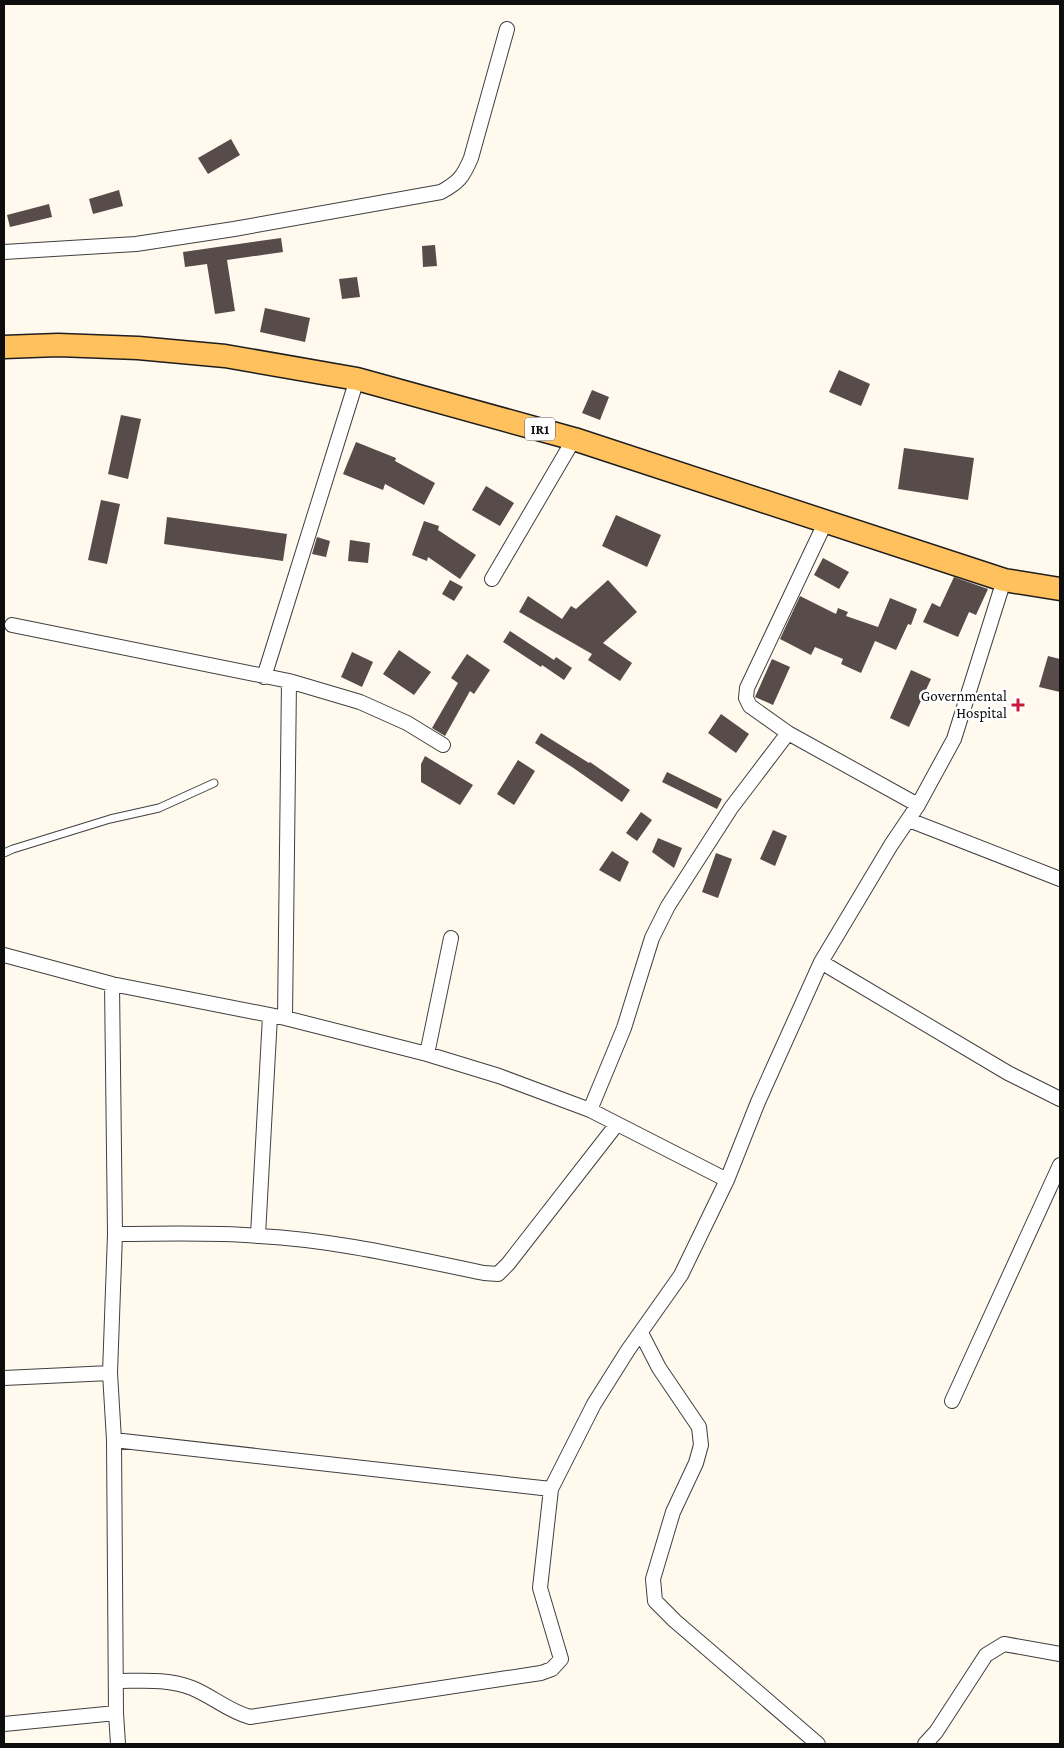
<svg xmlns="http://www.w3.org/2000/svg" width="1064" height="1748" font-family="'Crimson Pro',serif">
  <rect width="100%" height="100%" fill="#fff9ee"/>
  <path fill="#574c49" d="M231,139L240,155L208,174L198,158Z
    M119,190L123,206L93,214L89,199Z
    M49,204L52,217L10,227L7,215Z
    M281,238L283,252L227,260L235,311L215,314L207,264L185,267L183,252Z
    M435,245L437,266L423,267L422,246Z
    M357,277L360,297L342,299L339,279Z
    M265,308L310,318L305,342L260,332Z
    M839,370L870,384L861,406L829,392Z
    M592,390L609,397L600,420L582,413Z
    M121,415L141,419L128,479L108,474Z
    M356,442L396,458L395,461L435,483L424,505L385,484L383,490L343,474Z
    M904,448L974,458L968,500L898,489Z
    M486,486L514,503L500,526L472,510Z
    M101,500L120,504L107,564L88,560Z
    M616,515L661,535L647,567L602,546Z
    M167,517L287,534L283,561L164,544Z
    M424,521L439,526L438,530L476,555L460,579L428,557L427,561L412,555Z
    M317,537L330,541L326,557L312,554Z
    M350,540L370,543L368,563L348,561Z
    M823,558L849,572L839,589L814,575Z
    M954,577L988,589L976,615L969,612L958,637L923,622L932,603L940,607Z
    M450,580L463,587L454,601L442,594Z
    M608,580L637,612L603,643L632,663L620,681L588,660L592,654L519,612L528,596L562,619L571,606L576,609Z
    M800,596L836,614L838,608L848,612L846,616L878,627L890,598L917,609L911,625L908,624L896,650L875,641L861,673L841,664L843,659L815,647L811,655L780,639Z
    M510,631L554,660L556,657L572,668L564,680L542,665L541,667L503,642Z
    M399,650L431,672L414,695L383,674Z
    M352,652L373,662L362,687L341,677Z
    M467,654L490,670L474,694L470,691L445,736L432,728L458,683L451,678Z
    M1048,656L1060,659V692L1039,687Z
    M772,659L790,667L773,705L755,697Z
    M911,670L931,679L909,727L890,718Z
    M721,714L749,734L736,753L708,733Z
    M541,733L589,763L590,762L630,790L622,802L572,767L535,743Z
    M425,756L473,785L460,805L421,782V764Z
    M518,760L535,771L514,805L497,794Z
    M667,772L722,799L717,809L662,782Z
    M641,812L652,820L637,841L626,833Z
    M773,830L787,836L775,866L760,859Z
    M658,838L682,848L674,868L652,852Z
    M612,851L629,862L620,882L599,870Z
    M716,853L732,859L718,898L702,892Z"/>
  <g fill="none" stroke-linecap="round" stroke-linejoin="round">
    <g stroke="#404040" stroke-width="9">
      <path id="service" d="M4,853L13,849L110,819L159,808L214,783"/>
    </g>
    <g stroke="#404040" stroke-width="16">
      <path id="minor" d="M4,252L136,244L234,229L441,192C459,182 463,177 471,158L507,29
        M826,521L747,688L746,698L750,706L788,733L918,805
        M492,579L574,439
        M12,625L289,681L360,702L407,723L443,745
        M264,677L357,379
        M909,820L1060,879
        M4,955L112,984L285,1018L427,1054L499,1076L590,1110L727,1180
        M821,962L1008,1073L1060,1099
        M112,984L115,1234L110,1373L114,1440L116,1713L118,1744
        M285,1018L289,681
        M427,1054L451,938
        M590,1110L624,1028L652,938L668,906L731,808L788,733
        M115,1234C163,1234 212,1232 259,1236C336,1240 410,1258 484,1273L498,1274L508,1264L617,1124
        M258,1235L270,1016
        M641,1333L659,1368L699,1427L701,1445L696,1463L673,1512L653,1579L655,1601L675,1621L818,1744
        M4,1378L110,1373
        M952,1401L1060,1165
        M114,1440L551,1489
        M116,1681C141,1681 167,1678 192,1688C212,1696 228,1711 250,1717L541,1673L552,1669L561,1659L540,1588L551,1489L594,1404L628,1350L681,1275L727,1180L758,1102L821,962L891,845L918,805L954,739L1004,580
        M4,1724L116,1713
        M925,1744L936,1732L986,1655L1004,1644L1060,1654"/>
    </g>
    <g stroke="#1e1e1e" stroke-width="25">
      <path id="primary" d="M4,347L58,345L138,348L225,356L357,379L574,439L1004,580L1060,589"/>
    </g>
    <use href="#service" stroke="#fff" stroke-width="7"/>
    <use href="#minor" stroke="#fff" stroke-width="14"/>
    <use href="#primary" stroke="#ffc15e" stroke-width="22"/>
  </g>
  <path fill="#c91a3b" stroke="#fff" stroke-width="2" d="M1015.5 697.5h5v5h5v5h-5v5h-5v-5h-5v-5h5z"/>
  <g text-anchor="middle" stroke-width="5" stroke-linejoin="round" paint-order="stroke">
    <rect fill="#fff" stroke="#565656" stroke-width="1" x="525" y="417.5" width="30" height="23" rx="4"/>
    <g font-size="14" font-weight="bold" fill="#0d0d0d">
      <text x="540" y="434">IR1</text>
    </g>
    <g font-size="15" fill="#0d0d0d" stroke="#fff" text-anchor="end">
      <text x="1007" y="701">Governmental<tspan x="1007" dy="17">Hospital</tspan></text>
    </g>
  </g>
  <rect width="1064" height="1748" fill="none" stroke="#0d0d0d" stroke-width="10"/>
</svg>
